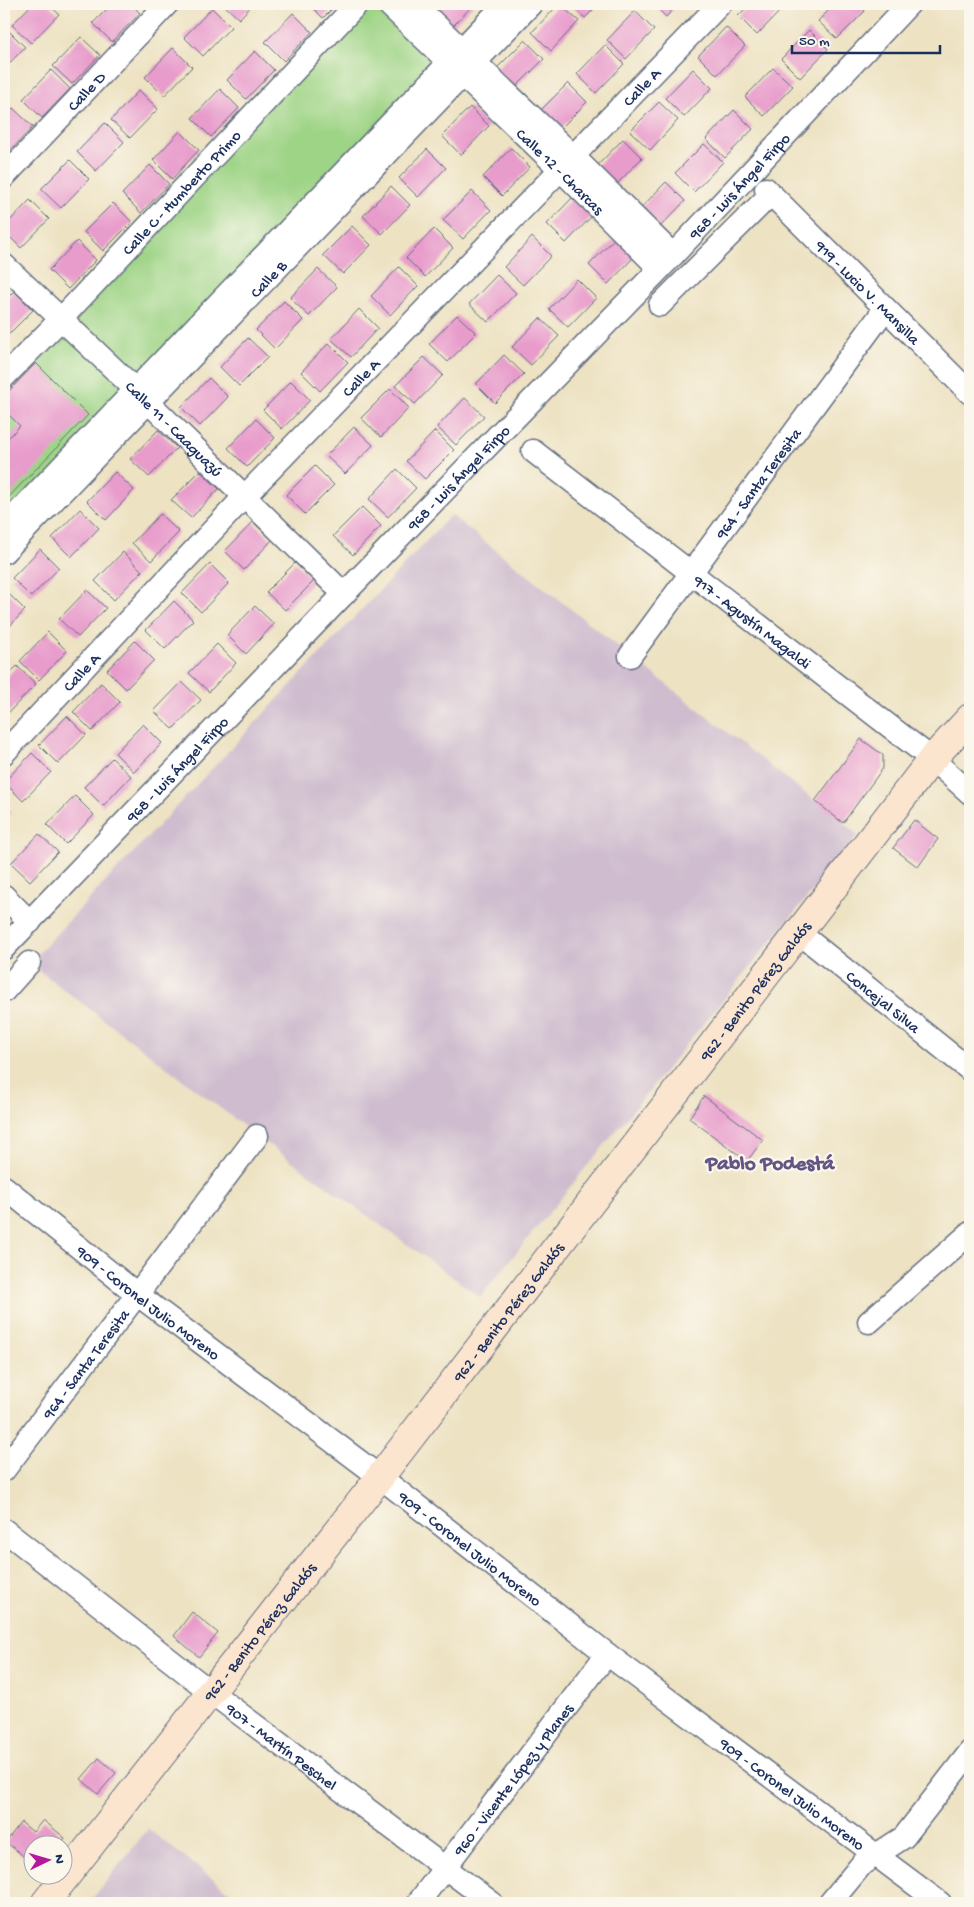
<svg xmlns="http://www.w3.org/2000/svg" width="974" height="1907" font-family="'Gochi Hand',sans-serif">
  <rect width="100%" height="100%" fill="#fbf7ec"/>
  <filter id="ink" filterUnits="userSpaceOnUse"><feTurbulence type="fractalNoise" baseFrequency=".02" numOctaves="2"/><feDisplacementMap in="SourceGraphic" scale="10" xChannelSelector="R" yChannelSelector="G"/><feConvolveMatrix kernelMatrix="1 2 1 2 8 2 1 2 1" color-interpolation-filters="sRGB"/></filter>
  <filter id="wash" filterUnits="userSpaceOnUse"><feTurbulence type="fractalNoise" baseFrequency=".0096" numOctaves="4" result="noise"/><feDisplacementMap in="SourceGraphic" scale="20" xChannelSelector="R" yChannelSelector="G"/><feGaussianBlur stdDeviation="1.12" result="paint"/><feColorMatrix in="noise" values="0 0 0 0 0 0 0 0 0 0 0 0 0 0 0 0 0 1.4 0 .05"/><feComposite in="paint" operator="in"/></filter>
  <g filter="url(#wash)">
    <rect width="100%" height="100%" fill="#ede2c2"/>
    <path fill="#cfbdcf" d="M451,515L858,835L480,1297L257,1136L29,963Z
      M148,1829L244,1903H89Z"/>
    <path fill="#9ed486" stroke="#5c8272" d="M357,4H388L449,63L4,527V377Z"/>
    <g id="blocks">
      <path fill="#e89ccc" d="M32,4H48L59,14L31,43L12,25Z
        M112,4H131L140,13L112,42L93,23Z
        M223,4H253L239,19Z
        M309,4H337L323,18Z
        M437,4H474L453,26L434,7Z
        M559,4L579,21L551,51L532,32Z
        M570,4H599L585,18Z
        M653,4H678L666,17Z
        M750,4H783L785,6L757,35L738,16Z
        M835,4H858L865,11L837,39L818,21Z
        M212,8L231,27L203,56L184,37Z
        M635,11L654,30L626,59L607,40Z
        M293,13L312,32L284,61L265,42Z
        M726,27L745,46L717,75L698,56Z
        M6,28L25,47L4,69V31Z
        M809,30L828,49L800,78L781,59Z
        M81,37L100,55L72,84L53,66Z
        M525,40L544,59L515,88L496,69Z
        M605,45L624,64L596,93L577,74Z
        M173,48L192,67L164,96L145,77Z
        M255,51L274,70L246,99L227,80Z
        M773,68L793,86L764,116L745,97Z
        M693,69L712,88L684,117L665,98Z
        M51,70L70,89L42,118L23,99Z
        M568,83L587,102L558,131L539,112Z
        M220,89L239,108L211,137L192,118Z
        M139,90L158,109L130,138L111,120Z
        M659,102L678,120L650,150L630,131Z
        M470,107L489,126L461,155L442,136Z
        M13,108L33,127L4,157V118Z
        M734,110L753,129L725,158L706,139Z
        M105,123L124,142L96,171L77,152Z
        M180,131L199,150L172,179L153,160Z
        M623,139L642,158L614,187L595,168Z
        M704,144L723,162L694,192L675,173Z
        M511,148L530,167L502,196L483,177Z
        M427,149L446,168L418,197L399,178Z
        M70,160L89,179L61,208L41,189Z
        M150,165L169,184L141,213L122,194Z
        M666,182L685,201L657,230L638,211Z
        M391,186L410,205L382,234L363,216Z
        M472,191L491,210L463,239L443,220Z
        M575,195L594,214L566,243L547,224Z
        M30,200L49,219L21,248L4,231V227Z
        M113,203L132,222L103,251L84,232Z
        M352,226L371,245L343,274L323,255Z
        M434,229L453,248L425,277L406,258Z
        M617,236L636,255L608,284L589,265Z
        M532,237L551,256L523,285L504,267Z
        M77,241L96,260L68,289L49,270Z
        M399,267L418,286L390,315L371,296Z
        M318,269L337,287L309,316L290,298Z
        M497,275L516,293L488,322L469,304Z
        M577,279L596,298L568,327L549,309Z
        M14,291L33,310L4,339V301Z
        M284,301L303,320L275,349L256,330Z
        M359,309L378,328L351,357L331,339Z
        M457,315L476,333L448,362L429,344Z
        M540,318L559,336L531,365L512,347Z
        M248,338L268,357L239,386L220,367Z
        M329,343L348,362L320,391L301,372Z
        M504,355L524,374L495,403L476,384Z
        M424,357L443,375L415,404L395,386Z
        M36,363L88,415L4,502V442L20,426L4,410V396Z
        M209,378L228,397L200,426L181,407Z
        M291,381L310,400L282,429L263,410Z
        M390,389L409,408L381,437L361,418Z
        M465,398L484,416L456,445L437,427Z
        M256,419L275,438L247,467L228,448Z
        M354,427L373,445L345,474L326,456Z
        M158,430L177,448L149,477L130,459Z
        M435,431L454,450L425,479L406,461Z
        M315,466L334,485L305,514L286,495Z
        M397,469L416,488L388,517L369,499Z
        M200,471L219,489L191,518L171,500Z
        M115,472L134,490L106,520L87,501Z
        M362,507L381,526L353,555L333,536Z
        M80,509L99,528L71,557L52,538Z
        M160,514L179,532L151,561L132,543Z
        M253,522L272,540L244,570L225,551Z
        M40,549L59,568L31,597L12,578Z
        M123,552L142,571L114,600L95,581Z
        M295,563L314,581L285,610L266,592Z
        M210,564L229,583L201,612L182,593Z
        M87,590L106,608L78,637L59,619Z
        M6,591L25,610L4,632V593Z
        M174,601L193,620L165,649L146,630Z
        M255,606L274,624L246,654L227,635Z
        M48,632L67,651L39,680L20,661Z
        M135,641L154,660L126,689L107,670Z
        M217,644L236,663L209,692L189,673Z
        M17,666L36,684L8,713L4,709V680Z
        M182,682L201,700L173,729L154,711Z
        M101,683L120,702L92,731L73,712Z
        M67,716L86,735L58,764L39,745Z
        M143,724L162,743L134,772L115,753Z
        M861,739L883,755V768L843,823L815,801Z
        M32,753L51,772L23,801L4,782Z
        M112,758L131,776L103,806L84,787Z
        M75,796L94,815L66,844L47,825Z
        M4,805L11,812L4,819Z
        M914,820L938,839L918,867L893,848Z
        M39,834L58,852L30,881L11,863Z
        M704,1096L763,1140L747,1161L689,1118Z
        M192,1612L218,1633L199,1657L174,1636Z
        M99,1758L116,1773L98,1794L81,1779Z
        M43,1820L65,1838L60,1844H32V1863L6,1842L21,1822L33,1832Z"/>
    </g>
  </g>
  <g filter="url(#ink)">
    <use href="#blocks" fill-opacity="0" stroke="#646e81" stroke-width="1"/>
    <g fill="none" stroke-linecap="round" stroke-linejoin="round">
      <g stroke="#646e81" stroke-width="25">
        <g id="minor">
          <path id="s1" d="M388,4L560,169L659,268"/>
          <path d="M414,4L574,157L673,255"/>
          <path id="s2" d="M4,177L167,4"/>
          <path id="s3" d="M766,189L970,393"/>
          <path id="s4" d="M4,265L135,389L344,594"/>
          <path d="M660,305L770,195"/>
          <path id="s5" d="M4,377L61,319L357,4"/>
          <path id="s6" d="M533,451L932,759L970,793"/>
          <path d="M4,527L505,4"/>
          <path id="s7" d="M4,552L531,4"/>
          <path id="s8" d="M630,656L885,309"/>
          <path id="s9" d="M4,753L245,496L720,4"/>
          <path d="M4,896L30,922"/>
          <path id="s10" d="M798,932L970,1070"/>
          <path id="s11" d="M4,948L344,594L673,255L909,4"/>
          <path d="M4,991L29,963"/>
          <path id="s12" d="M4,1187L138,1295L380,1477L607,1654L940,1903"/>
          <path d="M869,1322L970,1233"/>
          <path id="s13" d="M4,1470L257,1136"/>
          <path id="s14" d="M4,1530L212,1693L492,1903"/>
          <path id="s15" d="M418,1903L607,1654"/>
          <path d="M830,1903L862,1864L904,1837L970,1752"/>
        </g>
      </g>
      <g stroke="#646e81" stroke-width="30">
        <g id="secondary">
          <path id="s16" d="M45,1903L380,1477L932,759L970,718"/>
        </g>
      </g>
      <use href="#minor" stroke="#fff" stroke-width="22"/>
      <use href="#secondary" stroke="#fbe5cf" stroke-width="28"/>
    </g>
  </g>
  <g text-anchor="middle" stroke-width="4.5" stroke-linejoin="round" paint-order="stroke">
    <g font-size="16" fill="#1b2f5e" stroke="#fbf7ec">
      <text dy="6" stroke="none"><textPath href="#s9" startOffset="922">Calle A</textPath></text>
      <text dy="6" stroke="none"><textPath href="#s2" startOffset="119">Calle D</textPath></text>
      <text dy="6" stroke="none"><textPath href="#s1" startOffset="240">Calle 12 - Charcas</textPath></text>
      <text dy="6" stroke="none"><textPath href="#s11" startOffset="1059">968 - Luis Ángel Firpo</textPath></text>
      <text dy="6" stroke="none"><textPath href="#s5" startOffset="256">Calle C - Humberto Primo</textPath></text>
      <text dy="6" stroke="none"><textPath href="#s7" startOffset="380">Calle B</textPath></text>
      <text dy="6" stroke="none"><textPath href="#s3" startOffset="145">919 - Lucio V. Mansilla</textPath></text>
      <text dy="6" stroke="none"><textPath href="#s9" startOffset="518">Calle A</textPath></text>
      <text dy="6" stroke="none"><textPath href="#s4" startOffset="236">Calle 11 - Caaguazú</textPath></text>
      <text dy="6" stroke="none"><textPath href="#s11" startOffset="654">968 - Luis Ángel Firpo</textPath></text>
      <text dy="6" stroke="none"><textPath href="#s8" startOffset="215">964 - Santa Teresita</textPath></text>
      <text dy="6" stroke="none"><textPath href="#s6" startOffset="278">917 - Agustín Magaldi</textPath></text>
      <text dy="6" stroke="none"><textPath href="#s9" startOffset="112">Calle A</textPath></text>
      <text dy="6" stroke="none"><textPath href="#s11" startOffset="249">968 - Luis Ángel Firpo</textPath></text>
      <text dy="6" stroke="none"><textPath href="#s16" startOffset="1156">962 - Benito Pérez Galdós</textPath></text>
      <text dy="6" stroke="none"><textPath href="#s10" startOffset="110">Concejal Silva</textPath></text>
      <text dy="6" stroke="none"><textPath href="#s12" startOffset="185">909 - Coronel Julio Moreno</textPath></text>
      <text dy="6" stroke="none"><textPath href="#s16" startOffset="751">962 - Benito Pérez Galdós</textPath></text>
      <text dy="6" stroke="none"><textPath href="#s13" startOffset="134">964 - Santa Teresita</textPath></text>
      <text dy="6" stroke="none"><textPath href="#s12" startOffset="590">909 - Coronel Julio Moreno</textPath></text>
      <text dy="6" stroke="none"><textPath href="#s16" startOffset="346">962 - Benito Pérez Galdós</textPath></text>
      <text dy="6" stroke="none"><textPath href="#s14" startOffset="352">907 - Martín Peschel</textPath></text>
      <text dy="6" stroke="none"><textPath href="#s15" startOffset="156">960 - Vicente López y Planes</textPath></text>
      <text dy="6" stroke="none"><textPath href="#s12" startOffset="995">909 - Coronel Julio Moreno</textPath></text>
    </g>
    <g font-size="21" font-weight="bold" fill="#635584" stroke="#fbf7ec">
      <text x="770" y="1169">Pablo Podestá</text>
    </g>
  </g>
  <rect width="974" height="1907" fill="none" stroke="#fbf7ec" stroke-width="20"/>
  <g transform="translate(48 1860) rotate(85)"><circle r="24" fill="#fbf7ec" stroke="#a1a7b3"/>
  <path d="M0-4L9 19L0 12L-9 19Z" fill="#b5179e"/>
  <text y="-8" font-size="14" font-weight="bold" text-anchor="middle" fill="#1b2f5e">N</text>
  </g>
  <path d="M792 45v8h148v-8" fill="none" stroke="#1b2f5e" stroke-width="2.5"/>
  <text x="799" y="45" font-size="15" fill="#1b2f5e" stroke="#fbf7ec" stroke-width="4" paint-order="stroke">50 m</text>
</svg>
